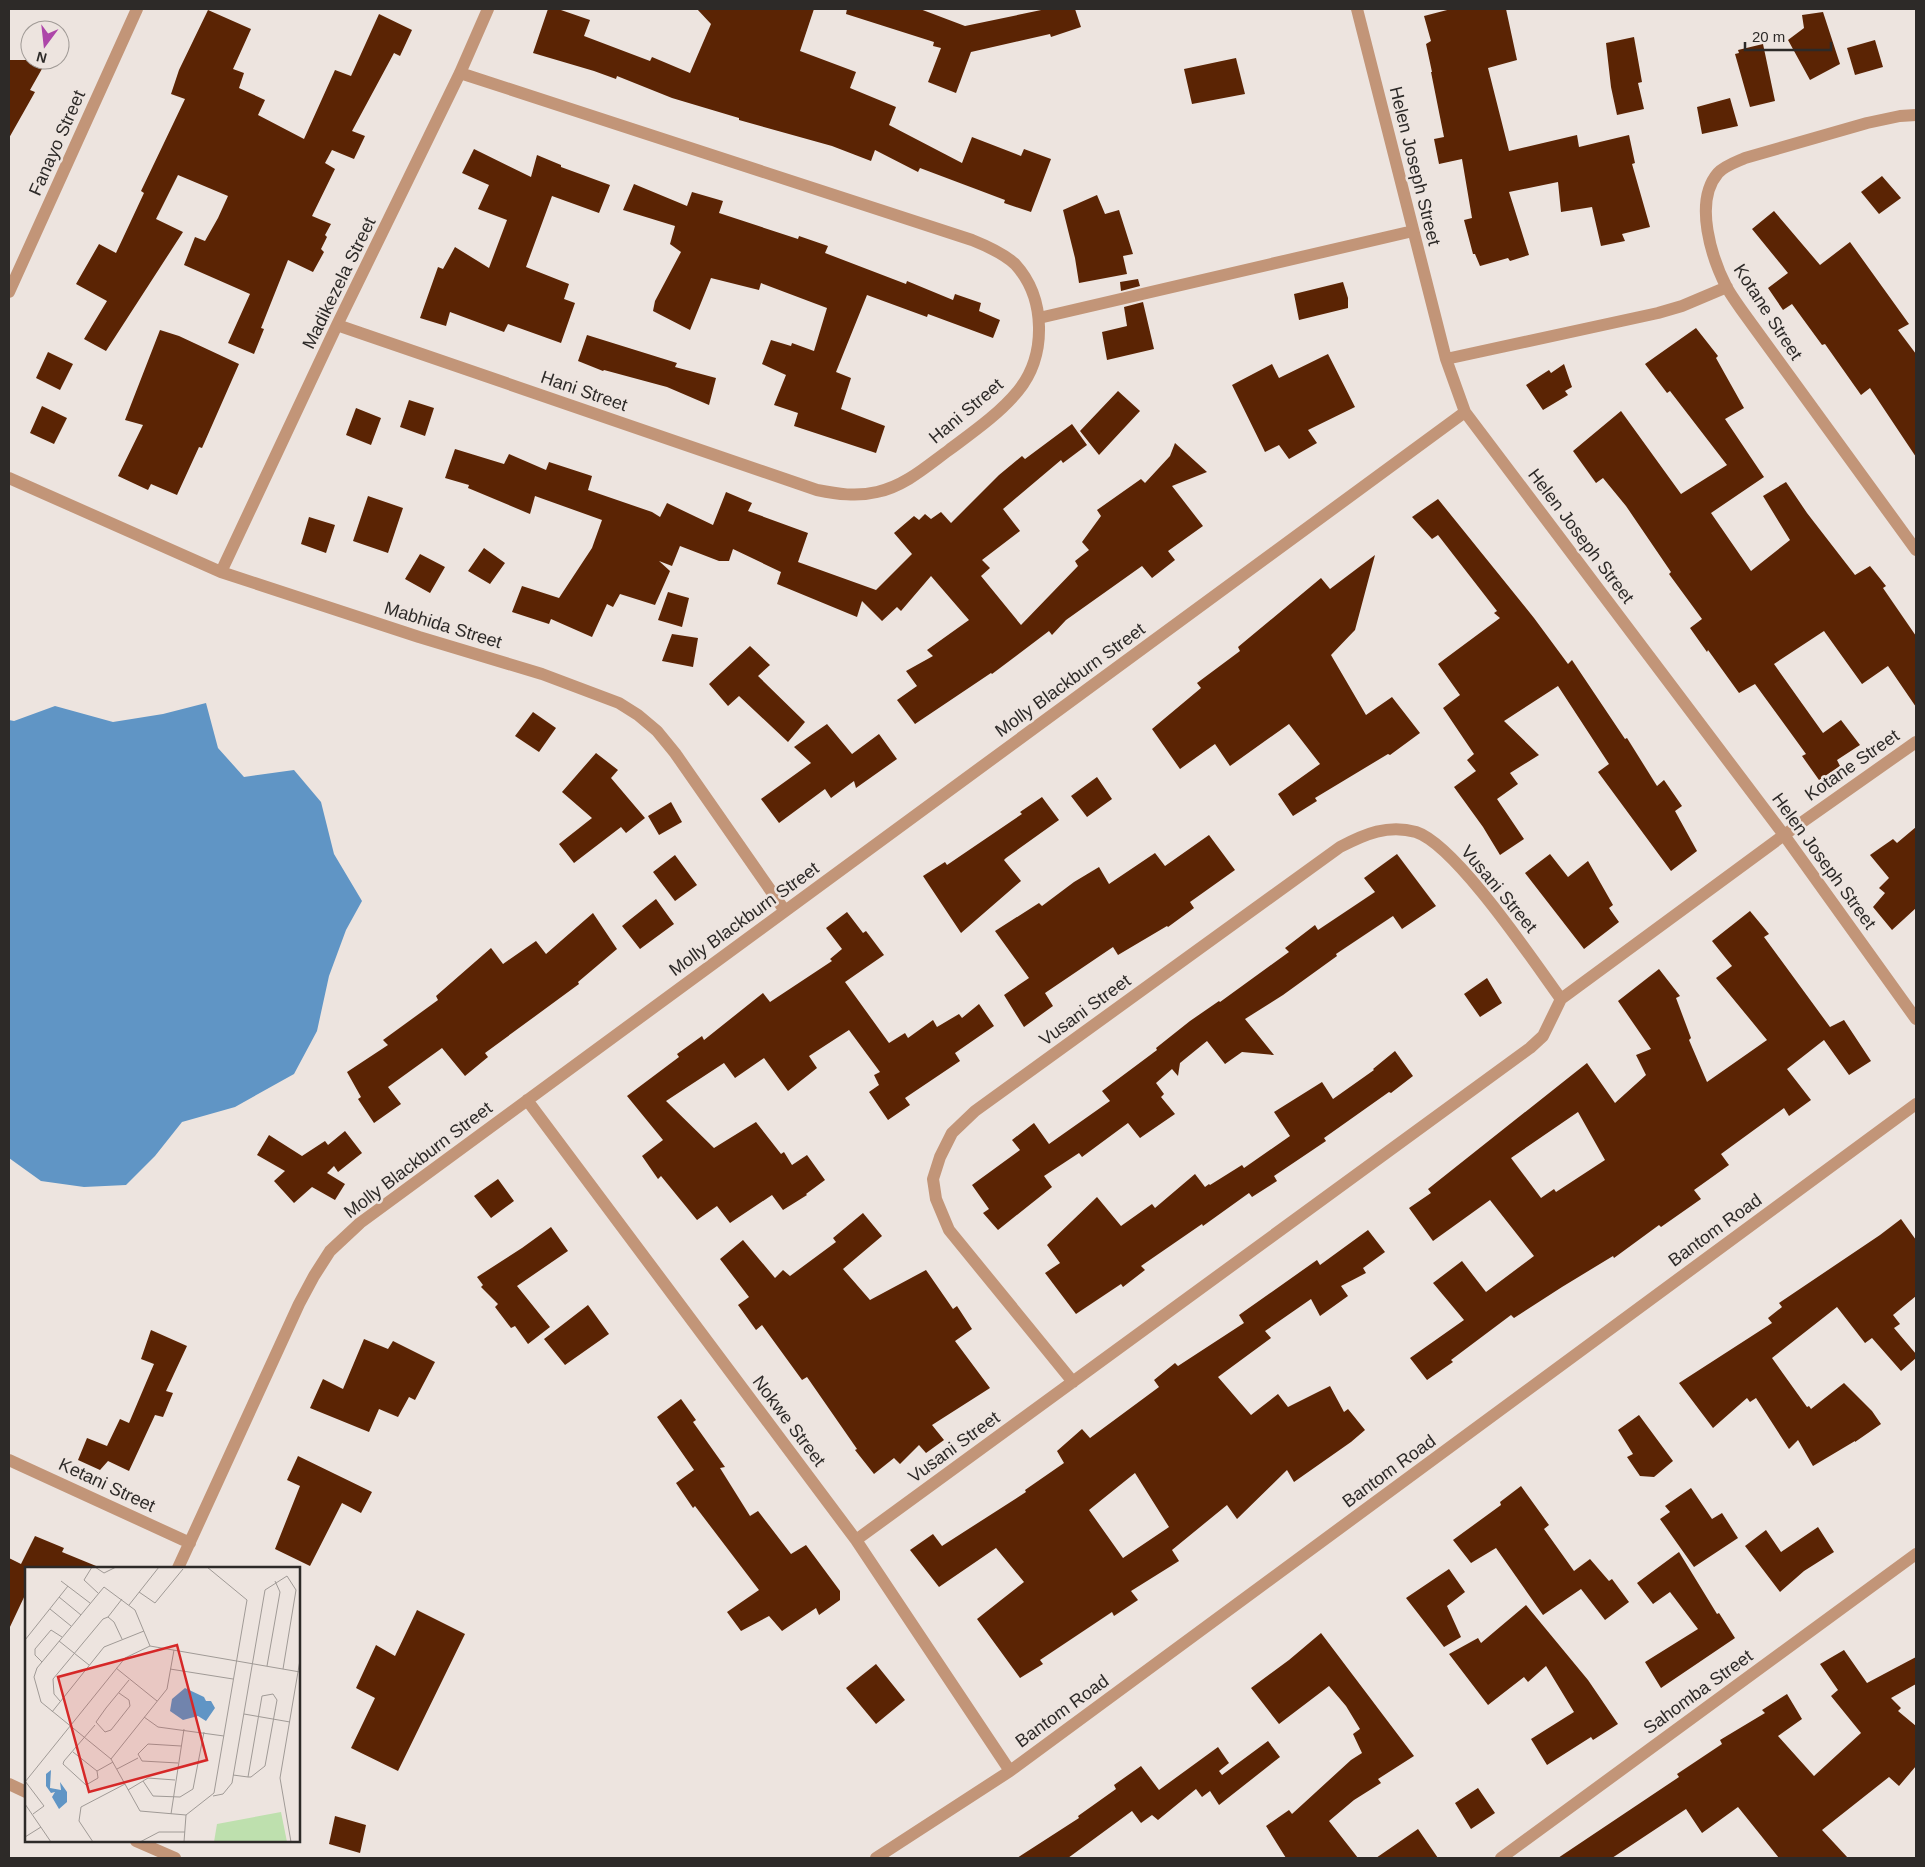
<svg xmlns="http://www.w3.org/2000/svg" width="1925" height="1867" font-family="Arial,sans-serif">
  <rect width="100%" height="100%" fill="#ede4df"/>
  <path fill="#6095c5" d="M206,703L218,748L244,777L294,770L321,802L334,854L362,901L346,930L329,976L317,1031L294,1074L235,1107L182,1122L155,1156L126,1185L84,1187L41,1181L9,1158V720L14,721L55,706L113,722L163,714Z"/>
  <path fill="#5b2404" fill-rule="evenodd" d="M548,9H558L590,20L584,36L650,61L652,57L690,73L711,24L697,9H814L800,51L856,72L850,88L896,107L889,125L962,163L972,137L1021,156L1024,149L1051,159L1031,212L1004,203L1005,200L920,168L918,172L875,150L871,161L832,146L739,120V118L672,98L617,76L616,79L594,71L533,53Z
    M847,9H920L965,26L1046,9H1075L1081,27L1051,37L1050,34L971,52L956,93L928,82L941,48L933,46L934,42L846,14Z
    M1451,9H1506L1517,60L1488,68L1509,151L1577,135L1579,147L1629,135L1635,163L1632,164L1650,227L1622,234L1625,241L1601,246L1592,207L1561,212L1558,182L1509,192L1529,255L1510,261L1508,258L1480,266L1475,254H1473L1464,220L1472,218L1462,159L1439,164L1434,139L1444,137L1431,72H1432L1426,44L1431,41L1424,16Z
    M208,10L251,29L233,69L244,73L239,88L265,100L258,115L304,139L335,70L351,76L379,14L412,30L400,56L394,53L352,131L365,136L354,159L332,150L325,163L335,169L312,216L331,224L325,235L327,237L321,249L324,252L313,272L288,260L261,328L264,329L254,354L228,343L250,294L184,265L195,237L205,241L218,218L228,196L178,175L156,219L183,232L106,351L84,339L107,301L76,284L99,244L116,253L144,193L141,191L185,99L171,94L179,70Z
    M1823,12L1840,64L1810,80L1788,40L1804,28L1802,15Z
    M1634,37L1642,82L1638,83L1644,109L1617,115L1611,87L1606,43Z
    M1875,40L1883,67L1855,75L1847,48Z
    M1763,44L1775,101L1750,107L1735,54L1739,53L1738,50Z
    M1236,58L1245,94L1192,104L1184,69Z
    M9,60H47L30,90L35,92L9,138Z
    M1730,98L1738,126L1702,134L1697,107Z
    M474,149L531,177L537,155L561,165V167L610,185L599,213L552,196L526,267L569,284L564,299L575,303L561,343L508,324L504,332L450,312L446,326L420,318L438,267L443,269L455,247L489,268L507,220L478,209L489,185L462,173Z
    M1882,176L1901,198L1879,214L1861,192Z
    M634,184L687,206L692,192L723,201L719,213L798,239L799,236L828,246L825,253L906,284L907,281L953,300L955,294L981,303L979,311L1000,320L993,338L928,314L927,317L867,295L836,372L851,378L841,409L885,426L876,453L794,426L798,413L774,405L786,375L762,364L771,340L791,346L792,343L814,351L827,308L761,283L759,290L711,278L690,330L653,311L655,301L681,252L670,244L675,226L623,210Z
    M1097,195L1105,214L1119,210L1133,254L1123,256L1127,274L1079,283L1075,258L1063,210Z
    M1774,211L1820,265L1850,242L1909,324L1898,330L1916,354V457L1870,388L1861,395L1825,344L1822,345L1792,304L1783,310L1768,288L1788,273L1752,229Z
    M1138,279L1140,286L1121,291L1120,282Z
    M1343,282L1348,298V308L1299,320L1294,294Z
    M1143,302L1154,349L1107,360L1102,332L1127,326L1124,307Z
    M1696,328L1718,356L1716,358L1744,408L1725,419L1764,477L1711,513L1751,571L1790,540L1763,496L1786,482L1807,513L1855,575L1870,566L1886,586L1883,588L1916,636V707L1888,666L1862,684L1824,631L1774,664L1823,733L1841,720L1860,745L1837,760L1840,766L1819,780L1802,756L1806,754L1755,684L1739,693L1708,650L1707,652L1690,628L1702,619L1669,574L1671,572L1626,506L1603,478L1596,483L1573,451L1621,411L1681,494L1727,465L1670,391L1667,393L1645,364Z
    M160,330L179,336L239,364L202,448L199,447L177,495L151,484L148,490L118,476L143,425L125,420Z
    M587,335L677,363L675,367L716,378L709,405L667,387L604,370L603,371L578,361Z
    M48,352L73,364L60,390L36,378Z
    M1328,354L1355,407L1308,430L1317,443L1289,459L1279,445L1265,452L1232,385L1272,364L1279,378Z
    M1564,364L1572,387L1565,391L1568,395L1543,410L1526,385L1549,370L1551,373Z
    M1118,391L1140,411L1099,455L1080,431Z
    M409,400L434,408L425,436L400,427Z
    M42,406L67,418L54,444L30,433Z
    M356,408L381,418L371,445L346,435Z
    M1072,424L1087,445L1063,463L1061,460L1003,509L1020,531L982,560L990,568L981,576L1021,625L1078,566L1075,561L1089,550L1082,542L1101,516L1097,510L1141,479L1145,483L1170,456L1175,443L1207,472L1172,486L1203,526L1168,551L1175,560L1152,578L1142,566L1066,620L1052,635L1049,631L992,674L991,673L915,724L897,700L917,686L906,671L933,656L927,650L969,620L931,576L901,611L897,607L882,621L862,601L857,617L777,584L781,572L733,549L729,561H719L680,546L672,566L659,561L670,571L655,605L620,594L613,607L607,604L592,637L551,619L549,624L512,612L522,586L559,598L592,548L602,520L535,496L530,514L468,488L469,485L445,478L455,449L504,464L509,454L546,470L549,462L592,476L588,490L652,512L660,517L667,503L713,525L726,492L752,503L748,511L808,533L798,562L876,590L912,554L894,533L914,516L919,520L925,514L931,519L941,512L951,523L999,475L1022,456L1025,459Z
    M368,496L403,508L388,553L353,541Z
    M1438,499L1534,618L1568,664L1572,660L1625,739L1627,738L1657,786L1664,780L1682,806L1675,811L1697,851L1671,871L1598,772L1609,764L1558,686L1504,721L1539,755L1510,773L1518,784L1497,799L1524,839L1500,855L1483,827L1454,787L1476,771L1467,760L1474,754L1443,708L1460,695L1438,664L1500,618L1494,613L1497,611L1438,535L1432,539L1412,517Z
    M309,517L335,525L326,553L301,544Z
    M484,548L505,563L490,584L468,571Z
    M420,554L445,567L430,593L405,579Z
    M1375,555L1355,630L1331,655L1366,715L1392,697L1420,733L1390,755L1388,754L1315,798L1317,801L1293,816L1278,794L1320,764L1289,724L1230,766L1215,744L1180,769L1152,729L1201,688L1197,683L1240,651L1238,647L1321,578L1330,589Z
    M668,592L689,598L682,627L658,620Z
    M672,634L698,638L693,667L662,661Z
    M750,646L770,665L758,676L805,722L788,742L739,696L728,706L709,684Z
    M533,712L556,728L539,752L515,736Z
    M827,724L852,754L879,734L897,759L856,788L854,781L831,798L825,789L779,823L761,799L811,763L794,747Z
    M596,753L618,770L611,778L645,818L626,833L621,827L574,863L559,844L592,818L562,792Z
    M1097,777L1112,799L1087,817L1071,796Z
    M1042,797L1059,820L1006,858L1004,860L1021,881L961,933L923,876L945,862L947,865L1022,814L1020,812Z
    M671,802L682,822L659,835L648,816Z
    M1916,827V908L1892,930L1873,907L1885,893L1879,888L1889,878L1870,855L1893,839L1897,843Z
    M1209,835L1235,870L1190,902L1194,908L1168,927L1167,926L1118,955L1113,947L1045,993L1053,1006L1024,1027L1004,995L1029,978L995,931L1039,903L1042,906L1074,882L1099,867L1109,884L1155,853L1165,866Z
    M1397,854L1436,906L1402,929L1393,916L1336,954L1337,956L1283,995L1245,1019L1274,1055L1242,1052L1225,1064L1207,1041L1180,1063L1178,1076L1172,1069L1156,1083L1164,1094L1161,1097L1175,1114L1140,1138L1128,1123L1082,1157L1079,1153L1044,1176L1052,1187L998,1230L983,1213L989,1209L972,1185L1020,1150L1012,1140L1034,1123L1049,1144L1110,1101L1102,1091L1157,1050L1156,1048L1190,1021L1219,1001L1220,1002L1289,952L1285,948L1315,925L1318,930L1375,892L1364,878Z
    M1550,854L1568,877L1588,861L1613,905L1609,908L1619,922L1584,949L1525,873Z
    M675,855L697,885L675,901L653,872Z
    M656,899L674,924L640,949L622,926Z
    M1750,911L1769,934L1764,937L1830,1027L1844,1020L1871,1061L1849,1075L1824,1040L1787,1069L1811,1100L1789,1116L1784,1108L1721,1154L1729,1165L1694,1190L1701,1199L1661,1227L1659,1225L1614,1258L1613,1256L1562,1287L1514,1318L1511,1315L1451,1360L1453,1362L1427,1380L1410,1358L1464,1320L1433,1283L1462,1261L1486,1292L1534,1256L1490,1200L1433,1241L1409,1208L1431,1193L1428,1189L1587,1063L1615,1103L1646,1075L1636,1055L1651,1049L1618,1001L1659,969L1680,996L1676,998L1691,1038L1689,1040L1707,1082L1767,1040L1716,978L1732,966L1712,941ZM1578,1112L1605,1160L1556,1192L1554,1189L1541,1198L1511,1158Z
    M847,912L863,933L866,931L884,955L845,982L889,1043L905,1033L908,1038L933,1020L937,1027L959,1014L962,1018L979,1004L994,1026L955,1053L960,1061L905,1098L910,1105L888,1120L869,1092L879,1085L874,1075L880,1072L849,1030L809,1056L817,1068L788,1091L764,1058L735,1078L724,1063L666,1101L714,1148L756,1122L781,1154L784,1152L792,1165L807,1155L825,1180L806,1194L807,1195L783,1210L772,1195L730,1223L717,1206L697,1220L661,1176L658,1179L642,1156L663,1140L627,1096L679,1057L677,1054L702,1036L704,1040L763,993L770,1002L832,961L830,959L842,949L826,928Z
    M593,913L617,949L578,982L579,984L485,1053L488,1057L465,1076L442,1048L388,1087L401,1104L374,1123L358,1099L361,1097L347,1072L388,1045L383,1040L438,1000L436,996L491,948L503,964L536,941L546,954Z
    M1487,978L1502,1003L1480,1017L1464,994Z
    M1395,1051L1413,1076L1391,1093L1389,1092L1324,1138L1326,1141L1274,1176L1277,1181L1252,1197L1249,1193L1203,1226L1202,1224L1141,1266L1145,1270L1123,1287L1121,1284L1076,1314L1045,1273L1060,1263L1047,1245L1097,1197L1121,1226L1152,1204L1155,1208L1195,1174L1205,1187L1209,1184L1210,1185L1242,1165L1244,1168L1290,1136L1274,1112L1322,1082L1333,1099L1374,1070L1373,1069Z
    M345,1131L362,1153L338,1172L334,1166L327,1173L345,1184L335,1200L312,1187L294,1203L274,1181L285,1171L257,1155L269,1135L302,1156L325,1141L328,1145Z
    M498,1179L514,1201L491,1218L474,1196Z
    M863,1213L882,1236L843,1269L870,1300L926,1270L953,1309L957,1306L972,1329L955,1341L990,1388L932,1425L944,1440L926,1453L919,1445L900,1464L894,1458L874,1474L855,1450L857,1449L807,1377L802,1380L762,1325L756,1330L738,1305L749,1297L720,1259L743,1240L775,1278L783,1270L790,1276L836,1242L833,1238Z
    M1901,1219L1916,1240V1296L1893,1315L1900,1324L1894,1328L1916,1354V1358L1901,1371L1872,1338L1865,1343L1837,1307L1772,1358L1807,1407L1809,1406L1811,1409L1844,1383L1872,1411L1881,1424L1855,1442V1441L1813,1466L1798,1440L1789,1449L1756,1398L1750,1402L1747,1398L1713,1428L1679,1383L1772,1323L1768,1318L1782,1307L1779,1303L1880,1235Z
    M551,1227L568,1251L517,1286L550,1327L528,1344L515,1326L511,1328L495,1307L498,1304L481,1287L483,1285L477,1277L522,1248Z
    M1368,1230L1385,1252L1363,1268L1366,1273L1341,1286L1348,1296L1320,1316L1311,1299L1265,1331L1271,1338L1218,1377L1251,1415L1278,1394L1288,1407L1330,1386L1344,1412L1348,1409L1365,1430L1351,1442L1294,1482L1287,1470L1237,1519L1227,1505L1172,1550L1179,1561L1131,1591L1138,1600L1114,1616L1112,1612L1040,1660L1043,1664L1020,1678L977,1619L1024,1582L996,1548L939,1587L910,1550L933,1534L942,1546L1026,1492L1025,1490L1064,1463L1057,1451L1082,1429L1090,1438L1159,1387L1154,1380L1175,1363L1178,1366L1244,1323L1239,1315L1317,1260L1320,1265ZM1135,1473L1169,1527L1123,1558L1089,1510Z
    M588,1305L609,1334L565,1365L544,1339Z
    M151,1330L187,1346L166,1391L173,1393L163,1417L155,1415L129,1471L108,1461L100,1470L78,1460L87,1438L107,1446L120,1419L129,1423L154,1364L141,1359Z
    M364,1339L388,1349L393,1341L435,1362L415,1400L409,1397L398,1417L379,1409L369,1432L310,1408L323,1379L343,1389Z
    M681,1399L696,1420L693,1422L725,1467L720,1468L750,1516L758,1511L791,1554L806,1545L840,1591V1600L819,1615L816,1608L782,1631L769,1616L741,1631L727,1612L759,1590L695,1506L693,1508L676,1483L694,1470L657,1417Z
    M1639,1415L1673,1461L1654,1477L1640,1476L1627,1457L1633,1454L1618,1430Z
    M298,1456L372,1492L361,1513L342,1503L310,1566L275,1549L300,1486L287,1480Z
    M1521,1486L1549,1525L1544,1529L1574,1571L1590,1559L1609,1581L1612,1579L1629,1602L1605,1620L1581,1589L1543,1615L1496,1548L1471,1563L1453,1540L1501,1505L1500,1502Z
    M1691,1488L1712,1519L1722,1513L1738,1538L1694,1567L1660,1519L1670,1512L1665,1506Z
    M1818,1527L1834,1552L1804,1571L1780,1592L1745,1546L1766,1530L1781,1552Z
    M35,1536L64,1548L62,1552L101,1568H26V1593L9,1629V1558L21,1564Z
    M1679,1552L1717,1614L1719,1613L1735,1638L1661,1688L1645,1662L1698,1629L1670,1592L1653,1604L1637,1583Z
    M1449,1569L1465,1592L1447,1606L1461,1637L1444,1647L1406,1598Z
    M1526,1605L1588,1680L1618,1724L1593,1740L1591,1737L1547,1765L1531,1739L1574,1712L1546,1666L1528,1682L1524,1677L1488,1705L1449,1654L1478,1638L1481,1643Z
    M417,1610L465,1634L398,1771L351,1748L375,1698L356,1688L376,1645L395,1656Z
    M1321,1633L1414,1756L1378,1779L1381,1783L1354,1800L1329,1821L1358,1858H1286L1266,1826L1289,1810L1292,1814L1351,1760L1362,1753L1353,1734L1360,1729L1346,1706L1329,1686L1279,1724L1251,1688L1289,1660Z
    M1844,1650L1867,1683L1916,1657V1684L1891,1698L1901,1708L1898,1711L1916,1726V1766L1899,1786L1889,1777L1822,1830L1848,1858H1779L1738,1807L1702,1833L1686,1809L1612,1858H1558L1679,1777L1677,1774L1722,1744L1720,1740L1765,1713L1762,1710L1787,1694L1802,1719L1778,1736L1814,1776L1861,1733L1831,1696L1838,1690L1820,1664Z
    M876,1664L905,1700L876,1724L846,1688Z
    M1268,1741L1280,1757L1219,1805L1210,1791L1202,1797L1196,1789L1158,1820L1152,1815L1141,1823L1132,1811L1068,1858H1017L1079,1818L1078,1816L1116,1789L1114,1785L1141,1766L1159,1790L1218,1747L1229,1763L1219,1771L1222,1775Z
    M1478,1788L1495,1813L1471,1829L1455,1803Z
    M335,1816L366,1825L360,1853L329,1844Z
    M1418,1829L1438,1858H1376Z"/>
  <g fill="none" stroke-linecap="round" stroke-linejoin="round">
    <path stroke="#c29578" stroke-width="12" d="M1357,9L1446,359L1465,412L1784,835L1916,1019
      M1916,115L1900,116L1867,123L1745,158C1736,162 1724,166 1718,173C1693,202 1712,259 1727,288C1734,300 1743,312 1751,323L1916,550
      M9,292L137,9
      M1039,318L1413,231
      M337,325L817,490C837,494 857,497 877,492C905,486 927,466 949,450C973,432 999,414 1018,391C1047,355 1046,298 1015,264C1003,253 987,246 972,240L460,73
      M1446,359L1658,313L1682,306L1727,287
      M9,478L221,572L419,637L542,674L619,703L638,715L657,731L675,753L785,911
      M221,572L337,325L460,73L488,9
      M1561,999L1784,835L1916,742
      M527,1100L856,1540L1010,1771
      M9,1460L190,1543
      M856,1540L1530,1048L1543,1036L1561,999C1534,962 1456,845 1416,832C1388,824 1365,834 1340,847L975,1111L952,1133L940,1157L933,1179L936,1199L949,1230L1073,1382
      M178,1568L299,1304L314,1276L330,1251L360,1223L1465,412
      M9,1784L26,1792
      M136,1841L175,1858
      M876,1858L1010,1771L1916,1104
      M1501,1858L1916,1554"/>
  </g>
  <g text-anchor="middle" stroke-width="5" stroke-linejoin="round" paint-order="stroke">
    <g font-size="18" fill="#2d2a28" stroke="#ede4df">
      <text transform="translate(57 143) rotate(-66)" y="6">Fanayo Street</text>
      <text transform="translate(1415 166) rotate(76)" y="6">Helen Joseph Street</text>
      <text transform="translate(339 283) rotate(-64)" y="6">Madikezela Street</text>
      <text transform="translate(1768 312) rotate(57)" y="6">Kotane Street</text>
      <text transform="translate(584 391) rotate(19)" y="6">Hani Street</text>
      <text transform="translate(966 411) rotate(-40)" y="6">Hani Street</text>
      <text transform="translate(1581 536) rotate(53)" y="6">Helen Joseph Street</text>
      <text transform="translate(443 625) rotate(17)" y="6">Mabhida Street</text>
      <text transform="translate(1070 680) rotate(-36)" y="6">Molly Blackburn Street</text>
      <text transform="translate(1852 765) rotate(-35)" y="6">Kotane Street</text>
      <text transform="translate(1824 861) rotate(54)" y="6">Helen Joseph Street</text>
      <text transform="translate(1499 889) rotate(50)" y="6">Vusani Street</text>
      <text transform="translate(744 919) rotate(-36)" y="6">Molly Blackburn Street</text>
      <text transform="translate(1085 1010) rotate(-36)" y="6">Vusani Street</text>
      <text transform="translate(418 1160) rotate(-37)" y="6">Molly Blackburn Street</text>
      <text transform="translate(1715 1230) rotate(-36)" y="6">Bantom Road</text>
      <text transform="translate(789 1421) rotate(53)" y="6">Nokwe Street</text>
      <text transform="translate(954 1447) rotate(-36)" y="6">Vusani Street</text>
      <text transform="translate(1389 1471) rotate(-36)" y="6">Bantom Road</text>
      <text transform="translate(107 1485) rotate(25)" y="6">Ketani Street</text>
      <text transform="translate(1698 1692) rotate(-36)" y="6">Sahomba Street</text>
      <text transform="translate(1062 1711) rotate(-36)" y="6">Bantom Road</text>
    </g>
  </g>
  <g transform="translate(25 1567)">
    <rect width="275" height="275" fill="#ede4df"/>
    <path d="M256,245L262,275H189L192,257Z" fill="#bee0ae"/>
    <path d="M160,121L179,130L181,134H186L190,141L181,154L173,149L158,153L145,144L147,132ZM26,203L25,221L36,223L35,215L42,225V235L34,242L27,230L30,225L26,226L21,219V207Z" fill="#6095c5"/>
    <path fill="none" stroke="#a09a96" stroke-width="1" d="M67,0L59,13L73,26M70,0L79,6L91,0M36,14L65,36M114,25L130,36L158,2M34,30L56,48M104,38L134,0M25,42L46,59M83,50L97,32M0,73L43,19M34,74L64,98M125,79L110,43L79,20L12,101L9,110L16,135L86,192L115,244L161,248M17,95L10,88V82L26,63L37,70M242,99L255,25L250,14M91,101L132,134M145,102L208,112M94,126L104,133L105,139L86,163L80,165L71,155L81,141L104,113M35,134L29,127L28,112L78,52L83,50L89,55L97,72M27,145L79,80L119,64M219,147L265,155M119,150L133,160L199,169M275,184V205M48,185L72,204L73,211L61,218L38,197L39,194L70,158M86,192L142,122L149,83M153,196L117,194L113,187L123,177L156,179M92,202L113,191M72,204L88,195M208,208L223,210H226L240,199L252,133L248,127L237,129L223,210M0,214L19,239L8,247M118,214L128,229L155,230L168,222L179,165M0,215L100,91L125,79L275,105M103,223L123,211L150,213M188,229L198,227L207,216L240,23L262,9L271,23L258,102M0,237L26,275M146,247L159,162M0,270L16,260M68,275L54,254L56,240L100,217M115,275L134,265H160M159,275L161,248L189,226L222,33L182,0M266,275L255,211L275,93"/>
    <path fill="#d62828" fill-opacity="0.15" stroke="#d62828" stroke-width="2.5" d="M152,78L182,193L64,225L33,110Z"/>
    <rect width="275" height="275" fill="none" stroke="#2d2a28" stroke-width="2.5"/>
  </g>
  <rect width="1925" height="1867" fill="none" stroke="#2d2a28" stroke-width="20"/>
  <g transform="translate(45 45) rotate(195)"><circle r="24" fill="#ede4df" stroke="#a09a96"/>
  <path d="M0-4L9 19L0 12L-9 19Z" fill="#ad46a9"/>
  <text y="-8" font-size="14" font-weight="bold" text-anchor="middle" fill="#2d2a28">N</text>
  </g>
  <path d="M1745 42v8h86v-8" fill="none" stroke="#2d2a28" stroke-width="2.5"/>
  <text x="1752" y="42" font-size="15" fill="#2d2a28" stroke="#ede4df" stroke-width="4" paint-order="stroke">20 m</text>
</svg>
